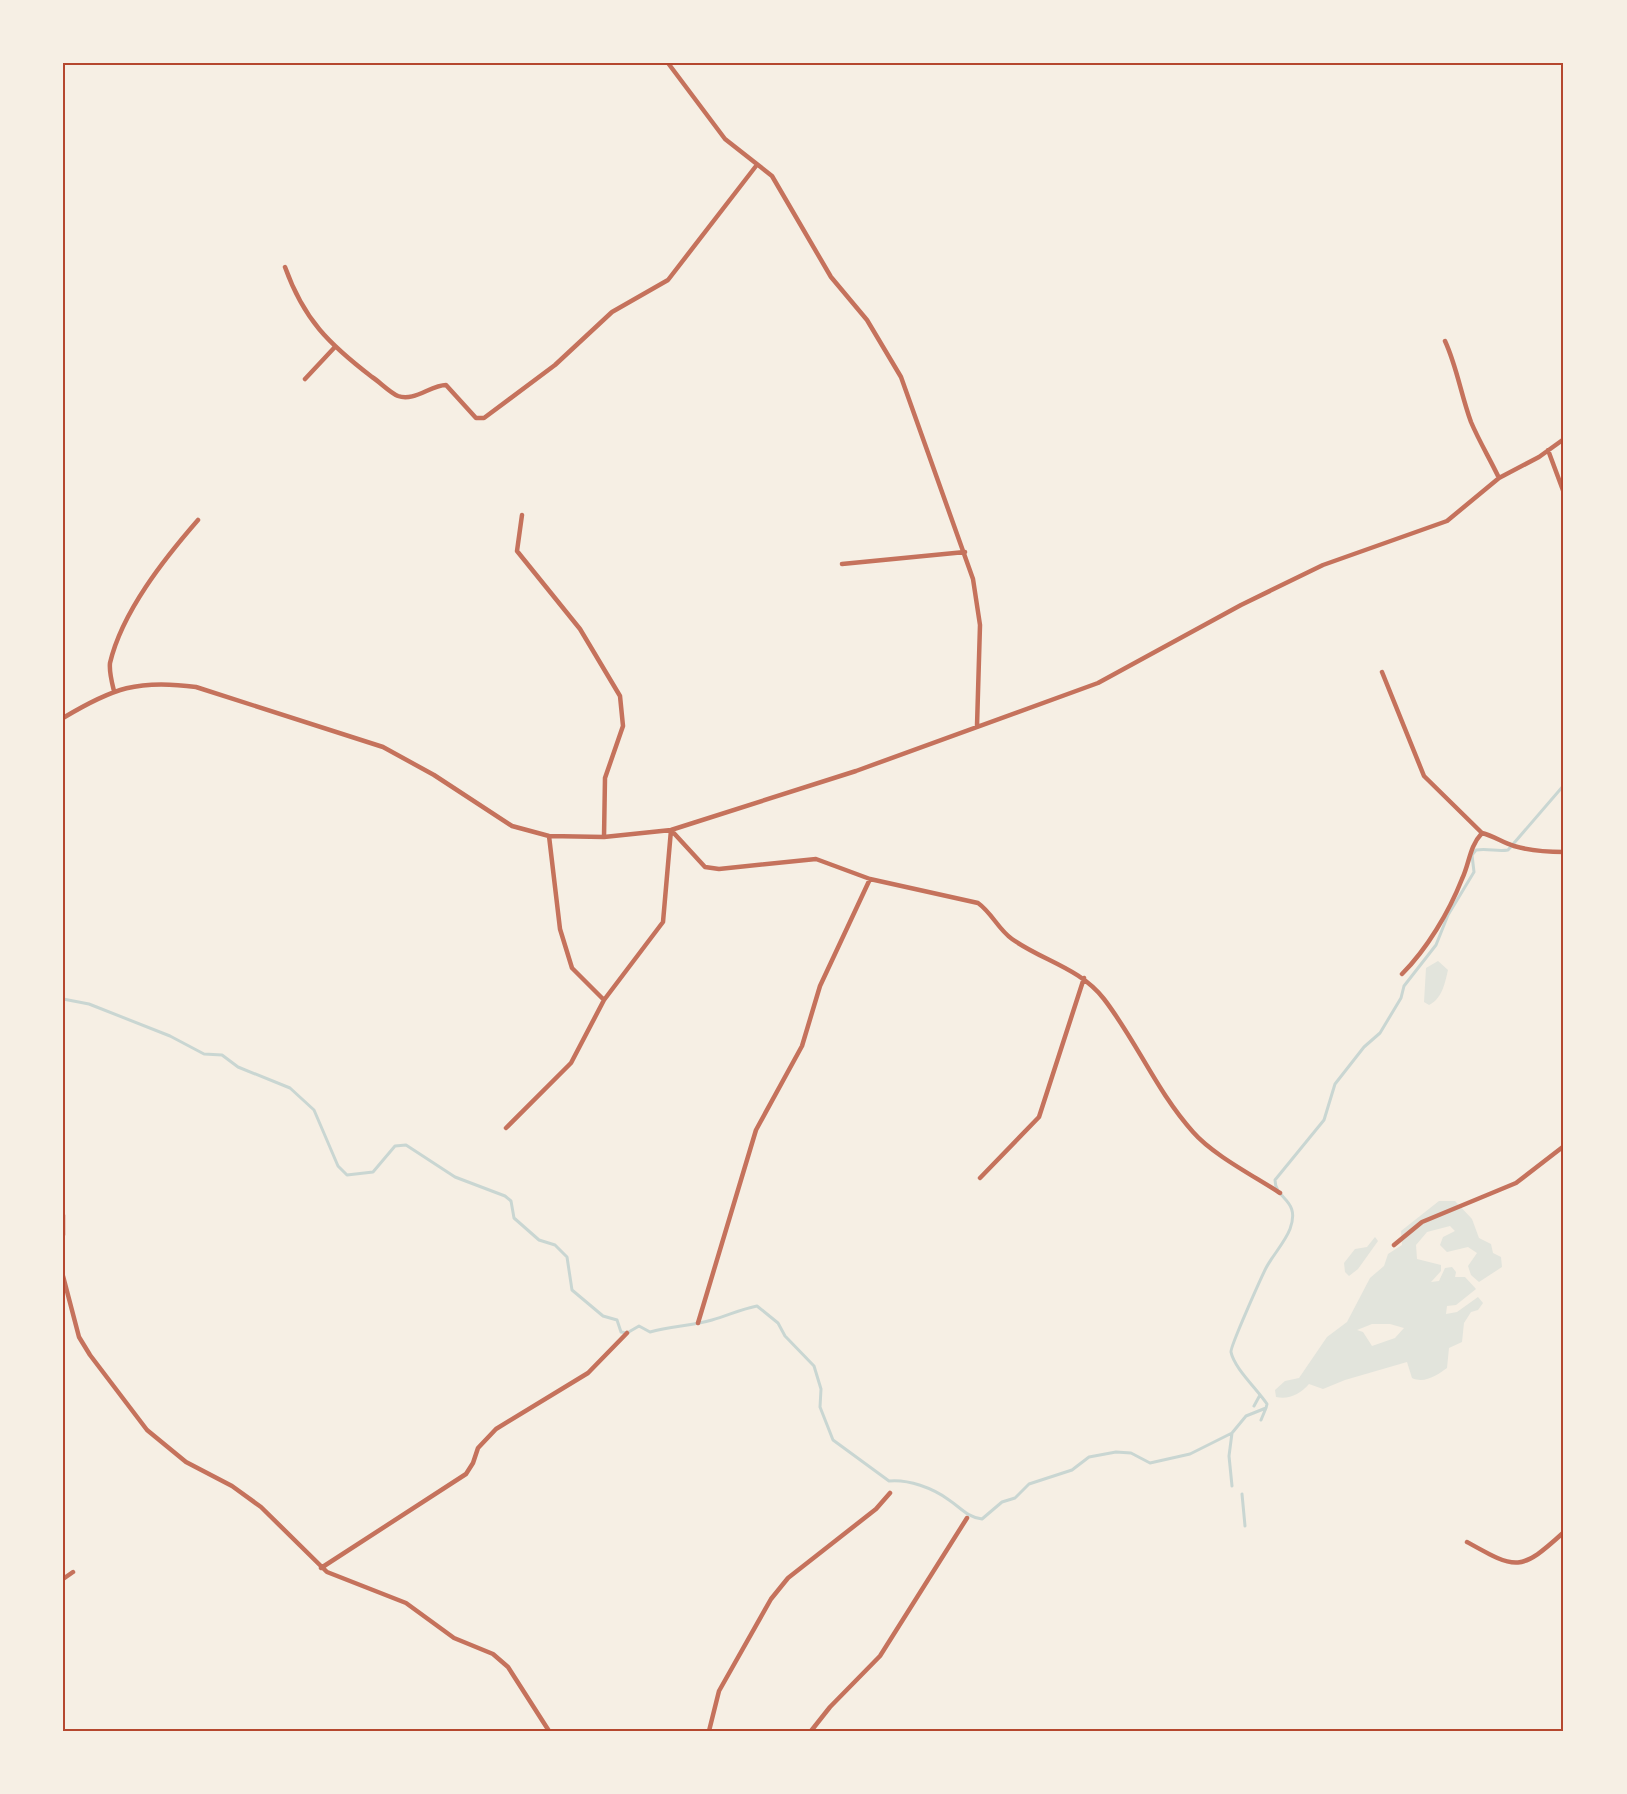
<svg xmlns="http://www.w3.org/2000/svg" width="1627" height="1794" font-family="Manrope,sans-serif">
  <rect width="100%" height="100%" fill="#f6efe4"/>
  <path fill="#e2e4dc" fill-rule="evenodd" d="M1438,961L1448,970C1445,983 1442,999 1429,1005L1424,1002L1426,968Z
    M1439,1201H1455L1472,1219L1479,1238L1491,1244L1493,1253L1501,1257L1502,1267L1479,1282L1471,1275L1468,1266L1477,1253L1468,1247L1447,1252L1440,1245L1443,1237L1455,1231L1450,1226L1427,1232L1416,1245L1417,1259L1441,1265V1271L1431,1282L1439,1281L1445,1268L1452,1267L1456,1272L1455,1277H1465L1476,1289L1456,1305L1447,1306L1446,1314L1457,1312L1478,1297L1483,1303L1478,1310L1471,1312L1464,1323L1462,1342L1449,1348L1447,1368C1437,1375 1425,1384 1412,1378L1407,1362L1345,1380L1323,1389L1309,1384C1300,1394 1289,1400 1276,1397L1275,1390L1285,1381L1299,1378L1327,1337L1347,1322L1370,1278L1384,1266L1388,1254L1402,1245L1401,1231ZM1372,1324H1390L1404,1328L1395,1338L1372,1346L1363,1332L1357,1330Z
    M1375,1237L1378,1241L1358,1269L1349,1276L1345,1272L1344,1263L1355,1249L1367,1247Z"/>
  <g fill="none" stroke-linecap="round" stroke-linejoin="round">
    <path stroke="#c9d6d2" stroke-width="3" d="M63,999L89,1004L170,1036L204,1054L222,1055L238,1067L290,1088L314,1110L338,1166L347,1175L373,1172L395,1146L406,1145L455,1177L505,1196L511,1201L514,1218L539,1240L555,1245L567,1257L572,1290L603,1316L617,1320L621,1332L627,1333L639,1326L650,1332C671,1326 692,1326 712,1320C727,1316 741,1309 757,1306L778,1323L785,1336L814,1366L821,1389L820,1407L833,1440L889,1481C908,1479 933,1488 949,1500C961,1508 967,1517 982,1519L1002,1502L1015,1498L1029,1484L1072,1470L1089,1457L1116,1452L1131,1453L1150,1463L1190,1454L1232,1433L1246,1416L1266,1408L1267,1404C1258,1390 1234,1368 1231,1352C1230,1347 1261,1278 1266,1268C1273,1255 1285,1242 1290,1229C1301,1199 1275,1200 1275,1180L1324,1120L1335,1084L1364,1047L1380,1033L1401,998L1404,986L1436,945L1448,915L1474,872L1472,855L1476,850C1489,848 1497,852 1508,850L1564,785
      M1254,1406L1260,1395
      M1261,1420L1266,1408
      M1232,1433L1229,1456L1232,1486
      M1242,1494L1245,1526"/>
    <path stroke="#c5725c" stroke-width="4.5" d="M668,63L725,139L772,176L831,277L867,320L901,377L973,579L980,625L977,726
      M285,267C304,320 329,344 372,377C380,382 389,392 398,396C414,402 431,385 446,385L476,418H484L555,365L612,312L668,280L756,166
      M1445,341C1457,367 1461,395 1471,422C1479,441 1490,459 1499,478
      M305,379L334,348
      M1548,450L1564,493
      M522,515L517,551L580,629L620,696L623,726L605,778L604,837
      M842,564L965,552
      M1382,672L1424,776L1482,833
      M114,691C112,683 109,672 110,663C122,612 164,559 198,520
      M63,718C113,688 138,679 196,687L383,747L434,775L512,826L549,836L604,837L671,830L856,771L1098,683L1241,605L1323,565L1447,521L1499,478L1539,457L1564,439
      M549,836L560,929L572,968L604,1000
      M1402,974C1427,949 1449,912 1462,879C1470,862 1469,847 1482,833C1494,836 1503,843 1514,846C1531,851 1547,852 1564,852
      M506,1128L571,1063L604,1000L663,922L671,830L705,867L719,869L816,859L870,879L978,903C992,913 998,929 1012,939C1043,961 1080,968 1104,999C1137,1042 1157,1092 1193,1132C1213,1155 1254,1176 1280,1193
      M980,1178L1039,1117L1084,978
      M63,1215V1235
      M1394,1245L1422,1222L1516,1183L1564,1146
      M63,1276L79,1337L90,1355L147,1430L186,1462L232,1486L261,1507L327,1572L406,1603L454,1638L493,1654L508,1667L549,1731
      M698,1323L756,1130L802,1046L820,986L870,879
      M1467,1542C1517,1570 1520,1572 1564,1532
      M321,1568L466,1474L473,1463L478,1448L496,1429L588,1373L627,1333
      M63,1579L73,1572
      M709,1731L719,1691L771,1599L788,1578L876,1509L890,1493
      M811,1731L830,1707L880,1656L967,1518"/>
  </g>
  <rect width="1627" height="1794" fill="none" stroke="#f6efe4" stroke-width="129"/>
  <rect x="64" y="64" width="1498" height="1666" fill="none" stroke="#b5482f" stroke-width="2"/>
</svg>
